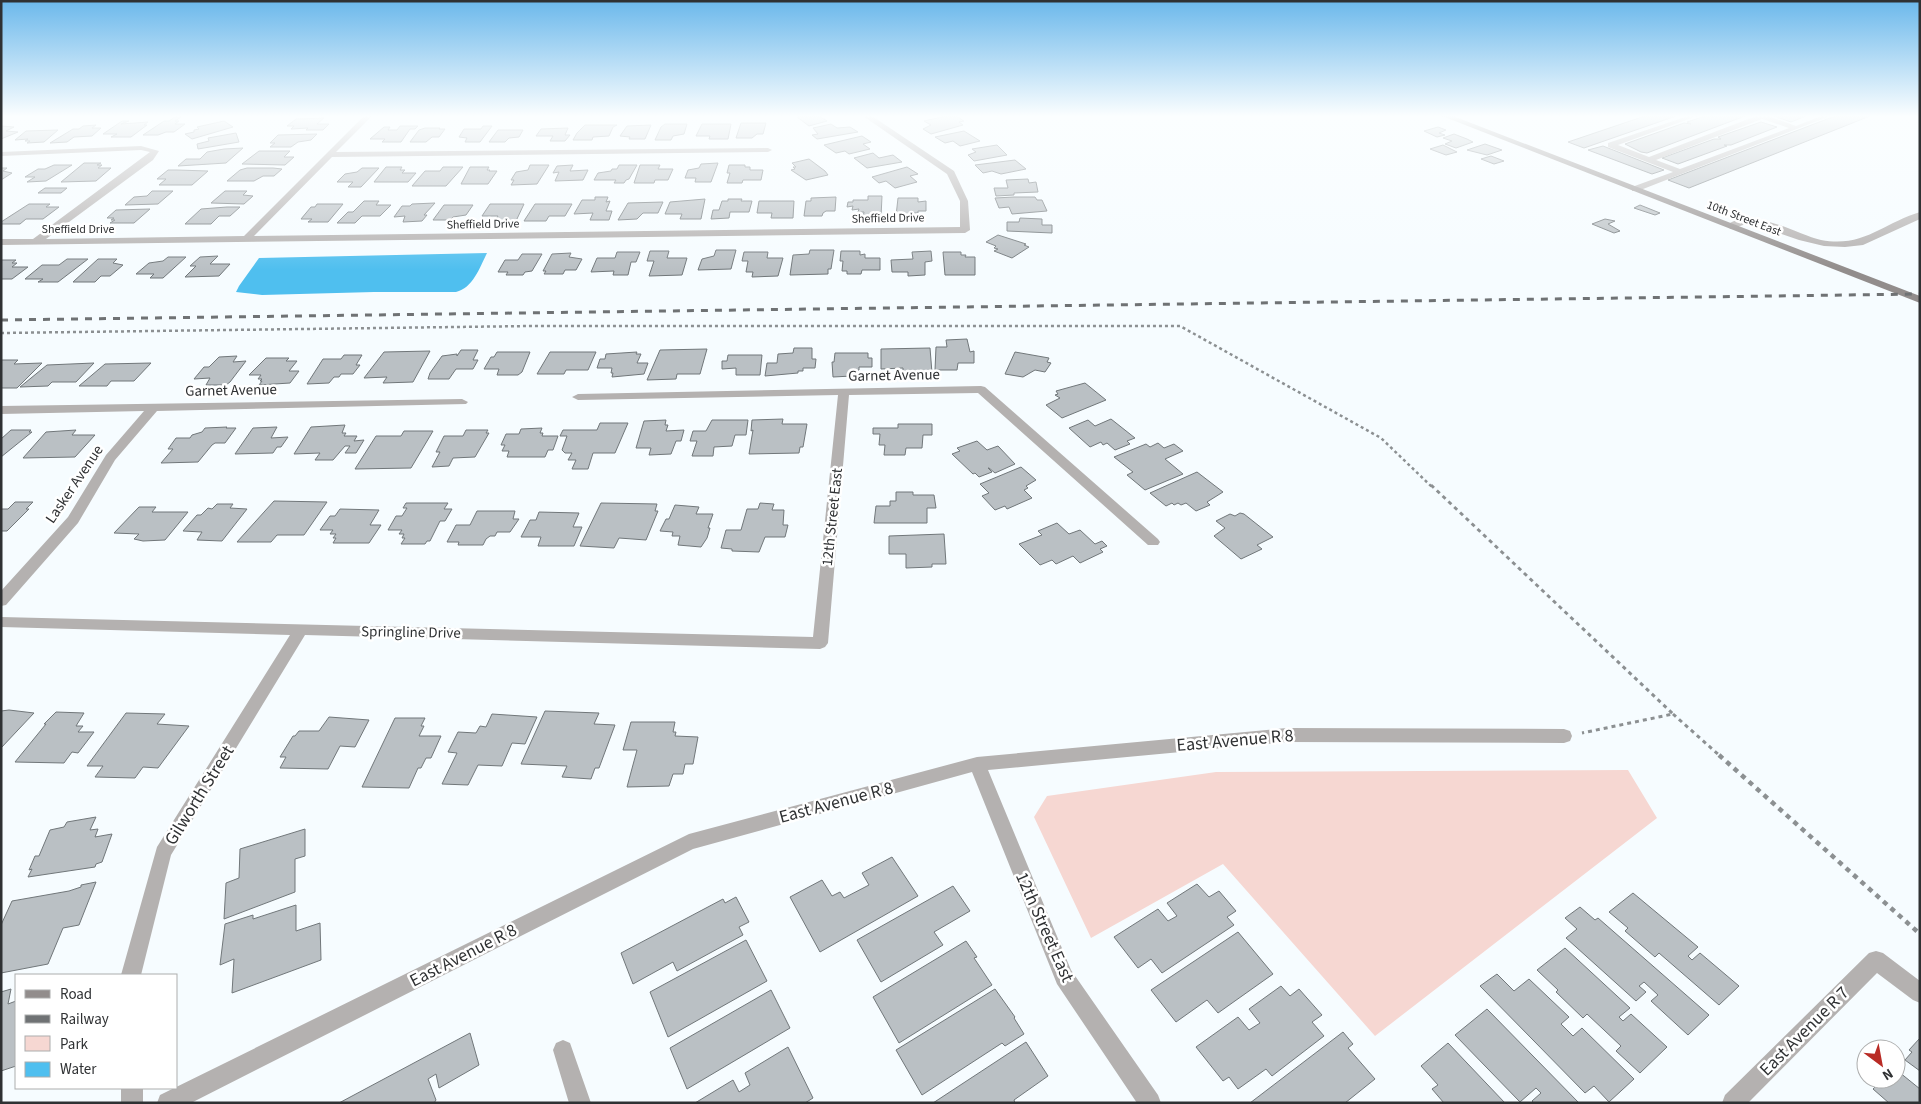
<svg xmlns="http://www.w3.org/2000/svg" width="1921" height="1104" font-family="'Source Sans 3',sans-serif">
  <rect width="100%" height="100%" fill="#f6fcff"/>
  <path fill="#f6d7d2" d="M1628,770L1657,818L1375,1036L1223,864L1091,938L1034,817L1047,796L1216,772Z"/>
  <path fill="#4fbfef" d="M487,253C480,267 473,288 456,292H374L262,295L236,292L239,286L259,258Z"/>
  <path fill="#bac0c4" stroke="#71777a" d="M803,116H822H819L827,121L809,126L797,117Z
    M956,116L964,121L959,122L963,125L931,134L923,129L931,125L924,121L946,116Z
    M1645,116H1676L1584,148L1568,142Z
    M1705,116H1745L1647,153L1641,152L1625,144L1684,123L1691,124L1687,122Z
    M1774,116H1806L1791,122Z
    M1835,116H1870L1689,188L1668,180Z
    M175,117H181L175,121H179L175,124H185L174,132H166L158,135H143L164,121H169Z
    M324,118L317,124H329L323,130H306L308,128L291,129L294,126H287L296,119Z
    M122,121H129L121,124L148,122L144,125H147L131,137H111L117,134H103Z
    M224,121L233,127L192,139L185,134L194,132V130L199,129L197,127Z
    M1761,122L1777,127L1731,145H1724L1727,146L1678,164L1662,158L1714,139H1721L1718,137Z
    M741,123H766L763,134H757L752,138H736Z
    M665,124H687L684,134L673,136L671,140H655L661,127Z
    M702,124H731L728,139H709L710,136H696Z
    M831,124L837,128L850,127L858,132L817,139L812,135L818,134L813,128Z
    M96,125L92,128H101L92,136L74,137L67,142L50,143L73,129H79L83,126Z
    M585,125H617L613,127L609,136L593,137L592,140H573L577,133Z
    M651,125L645,139H629L630,137L620,136L627,126Z
    M1,126L14,127L6,131L18,132L1,139Z
    M400,126H418L415,129H410L401,142H382L385,139H370L384,127H390L388,130H397Z
    M483,126H492L480,142H465L467,138L459,137L464,129H481Z
    M1438,127L1446,130L1439,133L1445,135L1437,137L1424,131Z
    M425,128H440L439,129H445L439,137H432L426,142H410L419,130Z
    M568,128L565,135H570L565,141H550L553,136H536L541,129Z
    M58,130L44,142L27,143L30,141H25L28,139L15,140L26,131Z
    M498,130H523L519,137L509,138L505,142H489Z
    M964,131L980,141L960,146L953,141L945,143L935,137Z
    M236,133L239,142L198,149L197,144L209,141L208,138Z
    M317,134L311,140L298,142L291,147H270L275,143H270L278,135Z
    M1454,134L1467,139L1473,142L1456,148L1445,144L1452,141L1443,138Z
    M862,136L871,142L863,144L870,149L849,154L845,151L836,153L824,145Z
    M1485,144L1502,150L1487,155L1467,150Z
    M997,145L1007,155L974,161L968,155L976,152L972,149Z
    M1443,145L1457,152L1446,155L1430,149Z
    M1603,146L1664,170L1652,174L1588,150Z
    M243,148L226,163L178,166L186,159H200L207,152L224,149Z
    M259,151H290L284,157H294L285,165L242,164Z
    M873,153L879,158L893,155L902,162L867,168L854,158Z
    M1491,156L1504,161L1494,164L1481,159Z
    M809,159L825,171L828,175L806,180L791,170L795,169L793,167H796L792,163Z
    M1015,160L1026,169L1001,174L992,171L983,173L975,165Z
    M84,163H101L97,165H102L98,168H111L96,181L61,182Z
    M718,163L711,182H695L696,178H685L688,170L699,168L701,164Z
    M54,165H72L46,181L27,182L35,177H25L38,169H45Z
    M530,165H549L537,184L511,185L514,180H511L516,172L528,170Z
    M573,165L570,171L588,170L583,180L555,181L559,172L553,173L557,166Z
    M619,165H637L629,179L626,180L624,183H614L616,180H594L598,173L611,171L612,169H617Z
    M640,165H660L658,169H673L668,180H655L654,183H634Z
    M729,165H745V167H750V170H763L761,180H743L742,183H727L730,173H727Z
    M386,167H402L400,170H405L402,173H416L408,182H374Z
    M443,167H463L446,186H412L425,171H440Z
    M470,167H489L487,170H490L489,171H497L488,184H461Z
    M907,167L918,174L910,176L917,182L895,188L886,181L879,183L872,177Z
    M1,168H7L3,171L12,173L1,180Z
    M247,168H273L282,169L274,176H263L254,181H227L240,170Z
    M362,168H379L361,187H348L353,182H337L345,174L357,172Z
    M168,170H177L208,171L192,185H159L166,179H157Z
    M1028,179L1029,183L1036,182L1038,192L1014,193V195L996,196L994,188H1008L1006,180Z
    M45,188H67L61,193H38Z
    M152,191H173L158,204L125,205L134,197L147,196Z
    M225,191H247L243,195L253,196L244,204L211,203Z
    M868,196H882L881,217H863L864,212H858L859,209L852,210L853,206L847,207L848,202H853V200H868Z
    M595,197H608L606,202L610,201L606,211H612L609,220H590L593,213L574,214L582,200H595Z
    M836,197L835,211H826L823,213L822,216H804L806,201H811V198Z
    M1014,197H1035L1037,200H1042L1047,211L1012,214L1009,207L999,208L995,198Z
    M898,198H918V202L926,201V211H918V213H914V216H896Z
    M705,199L701,219H680L682,214H665L670,202Z
    M728,199H742L741,201H752L749,212H730L729,218L711,219L713,210H719L722,201H728Z
    M364,201H379L376,205H391L380,216H362L355,223H337L348,212H353Z
    M759,201H794L793,218H771L772,213H757Z
    M663,202L658,213H643L637,219L618,220L628,203Z
    M435,203L424,215H427L422,221L403,222L405,216L394,217L402,206H410L412,204Z
    M29,204H50L46,207H59L43,219H26L20,224H1V222Z
    M317,204H343L328,222H308L312,219H301L311,207H315Z
    M490,204H524L516,221H495L498,216H482Z
    M535,204H572L565,216H549L546,221H524Z
    M444,205H473L466,215L453,217L450,220H433Z
    M1640,205L1660,213L1655,215L1634,208Z
    M227,207H240L230,216H219L211,224H185L201,209Z
    M150,209L134,223H110L115,220H111L114,218H107L116,210Z
    M1020,218L1042,219V225H1052V233L1007,231V222H1019Z
    M1605,219L1615,221L1608,224L1620,231L1614,233L1592,224Z
    M998,235L1026,244L1024,245L1029,247L1012,258L994,251L998,249L994,248L996,246L986,242Z
    M716,250H736L731,269L698,270L702,259L714,256Z
    M810,250H834L831,269H828V274L790,275L793,255L809,254Z
    M650,251H669L667,258H687L682,275L649,276L654,261H647Z
    M841,251H860V255L865,254V258H880V270H862L861,274H847V271H842L843,261H840Z
    M931,251L932,261L925,262V275L908,276V272H892L891,260L913,259L912,252Z
    M617,252H640L636,262H631L628,275H613L614,271L591,272L597,258H615Z
    M744,252H768L767,258H783L778,276L752,277L753,272H746L748,261H742Z
    M943,252H961V255H966L965,257H975V275H945Z
    M571,253L569,257L582,259L576,270H565L563,274H544L546,271H543L552,254Z
    M522,254H542L532,271L525,272L523,275H506L508,272H498L505,260H518Z
    M218,256L210,264H230L219,276L185,277L196,266H190L200,257Z
    M168,257H186L163,278H150L154,274H136L149,263L163,261Z
    M67,259H88L58,282H38L43,279H25L42,265H59Z
    M98,259H117L113,263L123,265L110,276H101L95,282H73Z
    M1,260H16L12,263H17L12,267H28L12,279H1Z
    M967,339L970,352L974,351V363H958L957,370H935L936,347H947L946,340Z
    M794,348H812V359H816L815,368H803V371H798V373L765,376L767,363H777L778,354L793,353Z
    M930,348L932,373H903V368L881,369V349Z
    M707,349L700,374H677L676,379L647,380L660,350Z
    M461,350H478L473,360H478L473,369H456L449,379H428L430,373L442,356L457,354V356Z
    M430,351L413,382L383,383L387,377L364,378L384,352Z
    M497,352H530L522,372L518,375H497L499,369H484L491,357H494Z
    M550,352H596L588,370H566L564,374H537Z
    M637,352L636,354H641L637,363H648L644,374L612,377L613,373H611L612,368H597L600,359H605L606,354Z
    M1015,352L1049,358L1047,362L1051,363L1045,372L1035,370L1023,377L1005,374Z
    M835,353H868V358H872V367H859V370L853,372L852,376L833,377L832,362H834Z
    M344,355H362L356,365H360L353,374H341L339,377H334L329,383L307,384L323,359H341Z
    M728,355H762L760,375H736V368L722,369V361H727Z
    M237,356L233,362L246,361L230,382L226,385H206L210,378L194,379L204,367H209L219,357Z
    M266,358H289L286,361H297L289,371H299L290,383L259,385L262,381H260L262,379H258L261,375H249Z
    M1,360H18L14,364L42,363L17,388H1Z
    M94,363L76,382H52L48,386L20,387L47,365Z
    M151,363L134,381H111L107,386H79L105,364Z
    M1085,383L1106,400L1062,418L1046,405L1060,398L1055,395L1058,394L1056,391Z
    M783,419L782,424H807L803,447H800L799,453L749,454L753,430L751,431L752,420Z
    M1111,419L1135,438L1127,441L1130,444L1115,450L1107,443L1103,445L1101,442L1090,447L1069,428L1088,420L1095,426Z
    M666,420L665,425H668L666,431L684,430L681,441H676L671,454L649,455L651,448H636L644,421Z
    M712,420H748L746,435H735L732,446L714,447L713,456H692L697,441H690L693,431H706Z
    M600,423H628L615,453H593L588,469H572L576,460H568L572,453H565L562,450L567,436H560L563,430H597Z
    M898,424H932V435H923L922,448H906L905,455H884L885,445H879L880,434H873V428H898Z
    M345,425L342,433H346L344,436H357L354,441L364,440L356,453H345L350,446H345L333,460H315L320,453L294,454L311,427Z
    M227,427L226,428H236L225,443H215L212,445L198,462L161,463L173,449H168L176,438H190L192,435L202,432L205,428Z
    M277,427L271,438L288,437L281,447H277L273,453L235,454L253,428Z
    M542,428L540,433H543L542,436H558L553,450H548L545,457H507L509,451H502L505,445H501L506,434H519L521,429Z
    M11,430H31L29,432H32L1,457V439Z
    M76,430L72,435H95L75,457L23,458L46,432Z
    M466,430H488L486,433H489L475,457L453,458L449,466L432,467L440,452H436L444,436H463Z
    M404,431H433L411,468L355,469L376,436H401Z
    M977,441L987,450L998,446L1015,464L995,473L989,468H988L992,472L979,477L975,473L973,474L952,454L960,451L957,448Z
    M1158,443L1164,448L1174,444L1183,451L1165,459L1183,474L1145,490L1127,475L1133,472L1114,457L1146,444L1150,447Z
    M1021,467L1036,480L1026,486L1028,488L1024,490L1032,498L1007,509L1005,506L995,510L982,496L989,493L980,484Z
    M1197,472L1223,492L1207,502L1210,505L1196,511L1186,503L1181,505L1178,503L1174,505L1172,503L1166,506L1150,493Z
    M896,492H913V495H934L936,508H927V523H874L876,506H890V501H896Z
    M274,501L327,502L304,535H277L271,542H237Z
    M15,502H33L26,509H29L7,531H1V509H8Z
    M406,503H448L444,509H452L445,521H440L430,541H427L425,544H401L405,538H402L404,534H399L402,530H388L396,516H402L407,508H403Z
    M601,503L657,504L655,511H658L646,540L619,538L614,548L580,546Z
    M760,503L774,504L772,510H784L783,525H788L785,537H765L759,552L732,551V549L721,548L726,530H741L747,509H758Z
    M217,504H233L230,508L247,509L222,541L197,540L202,532L183,531L197,515H201L208,508L212,509Z
    M675,505L699,507L696,514H713L708,528H710L707,538L701,547L678,545L680,536H672L673,532L660,531L666,519H669Z
    M139,507H156L152,512H188L165,540L143,541L134,539L139,534L114,533Z
    M340,509L379,510L370,525H381L369,543H333L336,538H333L336,534H330L333,530H320L330,516H335Z
    M477,511H515L513,519H519L510,532H497L495,536H490L486,539L483,545H458L459,542H447L456,525H470Z
    M539,512L579,513L573,527H582L574,546H538L541,537H521L530,520H536Z
    M1240,513L1244,514L1273,537L1257,545L1262,549L1241,559L1214,536L1225,528L1216,521L1230,514L1235,516Z
    M1057,523L1069,534L1080,530L1095,544L1102,541L1107,546L1100,549L1103,552L1080,563L1073,556L1056,564L1052,560L1040,565L1019,544L1042,535L1038,531Z
    M944,534L946,564H932V567L906,568V554H889V536Z
    M9,710L34,713L1,748V711Z
    M545,711L599,713L594,724L615,725L599,768H595L591,779L562,777L567,766L521,764Z
    M56,712L84,713L76,726H83L78,732H94L78,753L72,752L64,763L15,762L46,724H44Z
    M126,713L165,714L157,724L189,726L158,768L143,767L135,778L95,777L103,766H87Z
    M492,714L537,717L525,744L512,743L502,766L478,765L468,785L442,784L457,753L448,752L458,732L476,733L480,726L486,727Z
    M329,717L369,720L355,747L340,746L328,769L280,768L286,757H280L293,736H295L299,731H319Z
    M395,718H425L421,726H424L419,736H441L431,758H426L421,768H418L409,788L362,787Z
    M631,722H675L673,732H676L675,736L698,737L693,764H685L683,774H673L669,786L627,787L637,750H623Z
    M96,817L90,830L98,829L95,837L112,834L102,862L96,864L95,867L28,877L32,869L29,870L35,856H39L50,830L64,827L67,822Z
    M305,829V856L295,859V892L224,919L226,883L239,878L240,849Z
    M892,857L918,896L820,952L790,897L822,880L832,896L840,892L844,898L869,885L862,873Z
    M96,882L79,925L63,928L48,964L1,973V925L12,901L69,891L81,887V885Z
    M1197,884L1209,897L1219,891L1236,911L1227,917L1234,925L1162,973L1151,959L1138,968L1114,937L1158,909L1168,921L1177,916L1167,903Z
    M953,886L970,911L934,932L943,945L881,982L857,940Z
    M1633,893L1698,947L1688,956L1692,960L1700,953L1739,986L1719,1005L1659,953L1655,957L1625,931L1628,928L1609,912Z
    M736,897L749,922L739,927L743,935L677,971L673,962L633,984L621,953L723,899L725,903Z
    M296,905V931L320,923L321,960L232,993L234,959L220,965L225,924L253,915V919Z
    M1580,907L1595,920L1598,918L1709,1015L1688,1035L1651,1001L1658,995L1644,982L1639,986L1646,992L1636,1001L1566,938L1577,929L1565,918Z
    M1238,932L1273,974L1218,1013L1207,1000L1176,1022L1151,990Z
    M746,940L767,981L668,1037L650,992Z
    M966,941L977,957L974,958L992,985L899,1043L873,997Z
    M1565,948L1630,1008L1619,1017L1623,1021L1631,1014L1667,1047L1640,1073L1616,1051L1621,1046L1587,1014L1583,1018L1556,992L1558,990L1537,970Z
    M1497,974L1514,991L1529,979L1569,1017L1561,1024L1573,1036L1582,1028L1634,1079L1609,1102L1594,1086L1585,1093L1480,986Z
    M1281,986L1290,996L1299,989L1322,1015L1312,1022L1324,1036L1272,1076L1266,1069L1238,1089L1229,1077L1223,1081L1196,1047L1238,1017L1249,1030L1260,1023L1249,1009Z
    M11,989L8,1004L16,1001V1066L1,1071V992Z
    M995,989L1015,1017L1014,1018L1024,1034L1005,1046L1002,1043L922,1095L896,1050Z
    M771,990L790,1028L687,1089L670,1048Z
    M1487,1009L1579,1103H1534L1532,1101L1541,1093L1536,1088L1520,1102L1455,1035Z
    M1343,1032L1353,1044L1348,1048L1375,1079L1345,1103H1250Z
    M470,1033L479,1065L439,1088L436,1074L428,1079L436,1100L434,1103H339Z
    M1920,1038V1071L1905,1060L1912,1052L1909,1050Z
    M1026,1042L1048,1076L1014,1100L1015,1103H933Z
    M1448,1043L1505,1103H1444L1432,1089L1438,1085L1421,1066Z
    M788,1047L813,1098L805,1103H695L733,1080L739,1092L750,1085L745,1073Z
    M1899,1072L1920,1089V1103H1889L1873,1089L1883,1079H1896V1074Z"/>
  <g fill="none" stroke-linecap="round" stroke-linejoin="round">
    <path stroke="#8c9092" stroke-width="2.5" stroke-dasharray="3 3" stroke-linecap="butt" d="M1,333L531,326H1180L1381,438L1432,487"/>
    <path stroke="#8c9092" stroke-width="3" stroke-dasharray="4 4" stroke-linecap="butt" d="M1431,485L1673,714L1582,733
      M1673,714L1720,756"/>
    <path stroke="#8c9092" stroke-width="4.5" stroke-dasharray="5 5" stroke-linecap="butt" d="M1719,755L1920,934"/>
    <path fill="#b4b1b0" fill-rule="evenodd" d="M1688,116H1697L1618,145L1649,157L1756,116H1768L1796,126L1821,116H1830L1638,191H1632V187L1673,172L1608,147V143ZM1762,119L1789,128L1680,169L1656,160Z"/>
    <path fill="#b4b1b0" fill-rule="evenodd" d="M364,116H372L336,152L768,148L772,150L768,152L332,157L254,236L960,227V201L947,174L863,116H872L954,171L968,201L970,230L965,233L1,245V239H33L150,152L141,150L1,156V152L141,146L159,151L153,160L46,239L244,236Z
      M1920,212V219L1863,245L1845,247L1824,246L1799,240L1749,223L1731,229L1726,226C1750,205 1795,234 1821,240C1864,248 1883,223 1920,212Z
      M981,386L985,387L1158,539L1160,542L1158,545H1148L978,393L849,395L828,643L825,647L820,649L305,635L171,855L141,975H121L157,847L290,635L1,627V617L813,637L838,395L578,400L572,397L578,394Z
      M462,399L468,402L466,404L157,411L115,460L78,523L6,605L1,606V591L68,517L106,455L144,411L1,414V406Z
      M1287,728L1564,729L1570,731L1572,736L1570,741L1564,743L1287,742L988,770L1071,970L1158,1095L1161,1103H1137L1057,984L972,772L693,849L191,1103H157L160,1095L689,834L977,757Z
      M1876,951L1883,953L1920,981V1003L1913,1000L1877,973L1748,1103H1722L1725,1095L1869,953Z
      M563,1040L570,1043L591,1103H569L553,1050L556,1043Z
      M121,1088H143V1103H121Z"/>
    <path fill="#928d8c" fill-rule="evenodd" d="M1442,116H1453L1920,296V303Z"/>
    <path stroke="#6f7274" stroke-width="3" stroke-dasharray="7 7" stroke-linecap="butt" d="M1,320L1920,294"/>
  </g>
  <linearGradient id="sky" x2="0" y2="1"><stop stop-color="#6bb8eb"/><stop offset="0.43" stop-color="#fbfeff"/><stop offset="1" stop-color="#fbfeff" stop-opacity="0"/></linearGradient>
  <rect width="1921" height="270" fill="url(#sky)"/>
  <g text-anchor="middle" stroke-width="5" stroke-linejoin="round" paint-order="stroke">
    <g font-size="12" fill="#2f3133" stroke="#fff">
      <text transform="translate(888 218) rotate(-1)" y="4">Sheffield Drive</text>
      <text transform="translate(1744 218) rotate(21)" y="4">10th Street East</text>
      <text transform="translate(483 224) rotate(-1)" y="4">Sheffield Drive</text>
      <text x="78" y="233">Sheffield Drive</text>
    </g>
    <g font-size="15" fill="#2f3133" stroke="#fff">
      <text transform="translate(894 375) rotate(-1)" y="5">Garnet Avenue</text>
      <text transform="translate(231 390) rotate(-1)" y="5">Garnet Avenue</text>
      <text transform="translate(74 484) rotate(-56)" y="5">Lasker Avenue</text>
      <text transform="translate(832 517) rotate(-84)" y="5">12th Street East</text>
      <text transform="translate(411 632) rotate(1)" y="5">Springline Drive</text>
    </g>
    <g font-size="18" fill="#2f3133" stroke="#fff">
      <text transform="translate(1235 740) rotate(-5)" y="6">East Avenue R 8</text>
      <text transform="translate(199 795) rotate(-58)" y="6">Gilworth Street</text>
      <text transform="translate(836 802) rotate(-15)" y="6">East Avenue R 8</text>
      <text transform="translate(1045 927) rotate(66)" y="6">12th Street East</text>
      <text transform="translate(463 955) rotate(-27)" y="6">East Avenue R 8</text>
      <text transform="translate(1804 1031) rotate(-45)" y="6">East Avenue R 7</text>
    </g>
  </g>
  <rect width="1921" height="1104" fill="none" stroke="#2f3133" stroke-width="5"/>
  <rect x="15" y="974" width="162" height="115" fill="#ffffff" stroke="#acadad"/>
  <rect x="25" y="990" width="25" height="8" fill="#928d8c" stroke="#acadad"/>
  <text x="60" y="999" font-size="15" fill="#2f3133">Road</text>
  <rect x="25" y="1015" width="25" height="8" fill="#6f7274" stroke="#acadad"/>
  <text x="60" y="1024" font-size="15" fill="#2f3133">Railway</text>
  <rect x="25" y="1036" width="25" height="15" fill="#f6d7d2" stroke="#acadad"/>
  <text x="60" y="1049" font-size="15" fill="#2f3133">Park</text>
  <rect x="25" y="1062" width="25" height="15" fill="#4fbfef" stroke="#acadad"/>
  <text x="60" y="1074" font-size="15" fill="#2f3133">Water</text>
  <g transform="translate(1881 1064) rotate(148)"><circle r="24" fill="#ffffff" stroke="#acadad"/>
  <path d="M0-4L9 19L0 12L-9 19Z" fill="#b92b25"/>
  <text y="-8" font-size="14" font-weight="bold" text-anchor="middle" fill="#2f3133">N</text>
  </g>
</svg>
